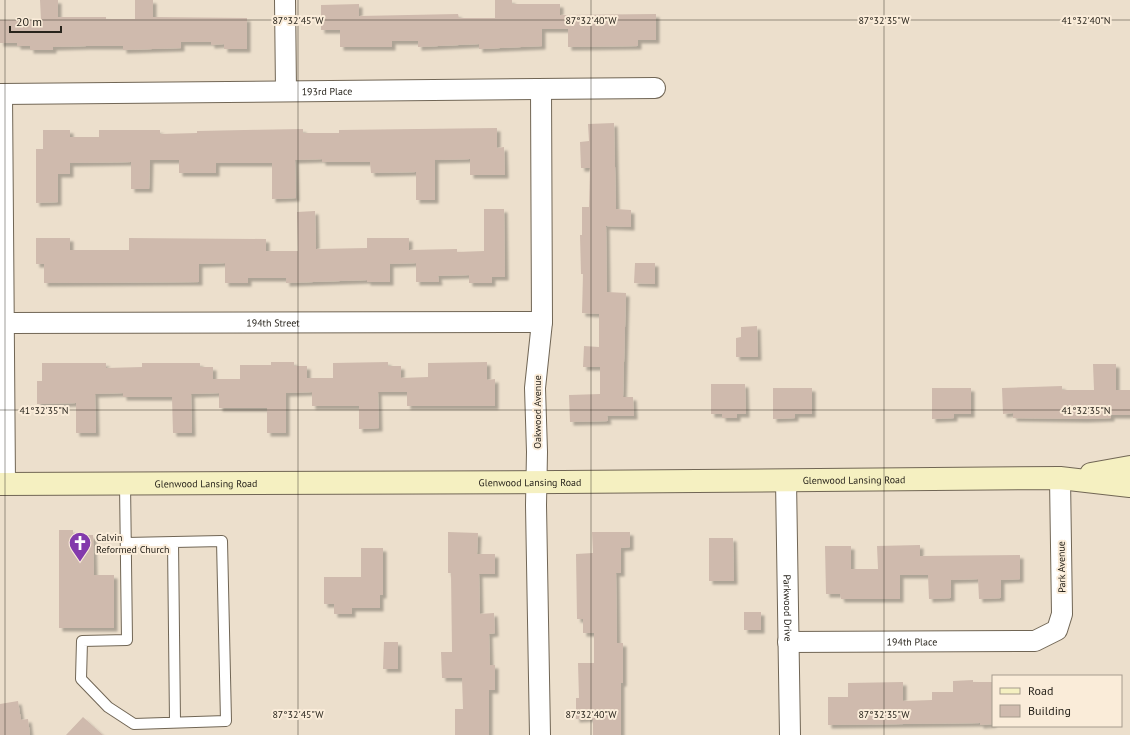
<svg xmlns="http://www.w3.org/2000/svg" width="1130" height="735" font-family="'PT Sans',sans-serif">
  <defs>
    <filter id="shadow"><feDropShadow dx="3.5" dy="3.5" stdDeviation="1" flood-color="#0004"/></filter>
  </defs>
  <rect width="100%" height="100%" fill="#ecdfcc"/>
  <path fill="#cfbaad" filter="url(#shadow)" d="M40,0H58V17H106V19H135V0H153V17L247,18V49H224V44L211,45V42H181V48L123,50V46H87L53,47V50H30V46H17V43H0V20H41Z
    M495,0H512V4H560V15L656,14V40H638V46L568,47V29H542V46L479,49V44L418,47V41H392V47H340V30H321V5L359,4V16L458,14L459,18H495Z
    M614,123L616,209L631,210V227L606,226L607,292L626,293L623,397H633L634,416H607L608,421L570,422L569,395L600,394V367H583L584,346L599,347V314L582,313L583,274H581L580,235H582V207H589L590,168H581L580,142L589,141L588,124Z
    M497,128V148L504,147L505,175H470V159L435,160V200H416V172L371,173L370,162H322V159L295,160L296,198L272,199V163H216V173H179V160H150L149,189H131V162L70,163V174H58V202L36,203V149H43V130H70V137H99V130H160V134L197,133V131L303,129V133H339V130Z
    M484,209H504L505,277H492V283H469V275L438,276L439,282H416V263L390,264V282H367V280L286,283V278H248V283H225V263L199,264V282L44,283V264H36V238H70V250H129V238L266,239V251H298L297,212L315,211L316,249L367,248V238H409V250L457,249V252L484,251Z
    M635,263H655V284L634,283Z
    M757,326L758,357H736V338L741,337V327Z
    M271,362H294V366H307V378H333V363L388,362V366H401V378L428,377V363L487,362V380L495,379V406H407V392H378L379,428L359,429V406H312V392L286,393V433H267V408H219V393L191,394L192,433H173L172,397H123V393L95,394L96,433H76V403L37,404V381H42V363H106V368L142,367V363H200V367H213V379H240V365H271Z
    M1093,364H1116V390H1130V415H1111V418L1084,419L1013,418V413L1003,414L1002,388L1062,386V390H1094Z
    M711,384H745L746,414H737V418H722V414H711Z
    M773,388H812V414H795V418L773,419Z
    M932,388H971V414H954V418L932,419Z
    M59,530H73V535H93L94,575H114V628H59Z
    M448,532L478,533L477,554H495V574H479L480,614L494,613L495,633L489,634L490,665H495V690H489V735H455V709H463L462,678H442L441,652H452L451,573H448Z
    M592,532H630V547L621,548V573H616L617,643H623V683H621V735H593V718L576,719V698H579L578,663H594V633H583V619H577L576,554L593,553Z
    M709,538H733L734,581H709Z
    M920,545V556L1020,555V579L1001,580V598L979,599L978,579L951,580V598L929,599L928,575H900V599H841L840,594H826L825,546H851V569H878L877,546Z
    M361,548H383V595H380V608H352V614H334V604H324V577H361Z
    M744,612H761V630H744Z
    M384,642H398V669H383Z
    M973,680V682H993V724L980,725V723L828,725V697H848V683L903,682V701L932,700V692H953V681Z
    M18,701L21,720L28,719L30,735H0V704Z
    M83,717L103,735H66Z"/>
  <g fill="none" stroke-linecap="round" stroke-linejoin="round">
    <g stroke="#716655" stroke-width="12">
      <path id="service" d="M125,483L127,640L82,641L81,679L108,707L134,724L226,721L222,541L126,543
        M173,542L175,722"/>
    </g>
    <g stroke="#716655" stroke-width="22">
      <g id="minor">
        <path d="M285,0L286,91"/>
        <path id="s1" d="M0,94L655,88"/>
        <path d="M2,94L5,484"/>
        <path id="s2" d="M4,323L542,322"/>
        <path id="s3" d="M786,480L790,735"/>
        <path id="s4" d="M788,642L1035,641L1057,630L1062,614L1060,478"/>
        <path d="M540,735L536,505L537,452L535,388L542,322L541,89"/>
      </g>
    </g>
    <g stroke="#716655" stroke-width="24">
      <g id="secondary">
        <path d="M1091,474L1130,467"/>
        <path id="s5" d="M0,484L562,482L1060,478L1130,486"/>
      </g>
    </g>
    <use href="#service" stroke="#fff" stroke-width="10"/>
    <use href="#minor" stroke="#fff" stroke-width="20"/>
    <use href="#secondary" stroke="#f5f0c1" stroke-width="22"/>
  </g>
  <path fill="none" stroke="#28241c" stroke-width="1" stroke-opacity="0.45" d="M5,0V735M298,0V735M591,0V735M884,0V735M0,20H1130M0,410H1130"/>
  <defs>
    <g id="church-pin" transform="scale(1.15)"><path d="M0 17L-7.5 6A9.5 9.5 0 1 1 7.5 6Z" fill="#833aac" stroke="#faecd9"/><path d="M-1.2-6h2.4v3.5h3.3v2.4h-3.3V6h-2.4V-.1h-3.3v-2.4h3.3Z" fill="#fff"/></g>
  </defs>
  <g fill-rule="evenodd">
    <use href="#church-pin" x="80" y="543"/>
  </g>
  <g text-anchor="middle" stroke-width="4" stroke-linejoin="round" paint-order="stroke">
    <g font-size="10" fill="#28241c" stroke="#faecd9">
      <text dy="4" stroke="none"><textPath href="#s1" startOffset="327">193rd Place</textPath></text>
      <text dy="4" stroke="none"><textPath href="#s2" startOffset="269">194th Street</textPath></text>
      <text transform="translate(537 412) rotate(-90)" y="4">Oakwood Avenue</text>
      <text dy="4" stroke="none"><textPath href="#s5" startOffset="854">Glenwood Lansing Road</textPath></text>
      <text dy="4" stroke="none"><textPath href="#s5" startOffset="530">Glenwood Lansing Road</textPath></text>
      <text dy="4" stroke="none"><textPath href="#s5" startOffset="206">Glenwood Lansing Road</textPath></text>
      <text transform="translate(1061 567) rotate(-91)" y="4">Park Avenue</text>
      <text dy="4" stroke="none"><textPath href="#s3" startOffset="128">Parkwood Drive</textPath></text>
      <text dy="4" stroke="none"><textPath href="#s4" startOffset="124">194th Place</textPath></text>
    </g>
    <g font-size="10" fill="#28241c" stroke="#faecd9" text-anchor="start">
      <text x="96" y="541">Calvin<tspan x="96" dy="12">Reformed Church</tspan></text>
    </g>
  </g>
  <g font-size="10" text-anchor="middle" fill="#28241c" stroke="#faecd9" stroke-width="4" stroke-linejoin="round" paint-order="stroke">
    <text x="298" y="24">87°32'45"W</text>
    <text x="591" y="24">87°32'40"W</text>
    <text x="884" y="24">87°32'35"W</text>
    <text x="1086" y="24">41°32'40"N</text>
    <text x="44" y="414">41°32'35"N</text>
    <text x="1086" y="414">41°32'35"N</text>
    <text x="298" y="718">87°32'45"W</text>
    <text x="591" y="718">87°32'40"W</text>
    <text x="884" y="718">87°32'35"W</text>
  </g>
  <rect x="992" y="675" width="130" height="52" fill="#faecd9" stroke="#a69c8d"/>
  <rect x="1000" y="688" width="20" height="6" fill="#f5f0c1" stroke="#a69c8d"/>
  <text x="1028" y="695" font-size="12" fill="#28241c">Road</text>
  <rect x="1000" y="705" width="20" height="12" fill="#cfbaad" stroke="#a69c8d"/>
  <text x="1028" y="715" font-size="12" fill="#28241c">Building</text>
  <path d="M10 26v6h51v-6" fill="none" stroke="#28241c" stroke-width="2"/>
  <text x="16" y="26" font-size="12" fill="#28241c" stroke="#faecd9" stroke-width="3" paint-order="stroke">20 m</text>
</svg>
